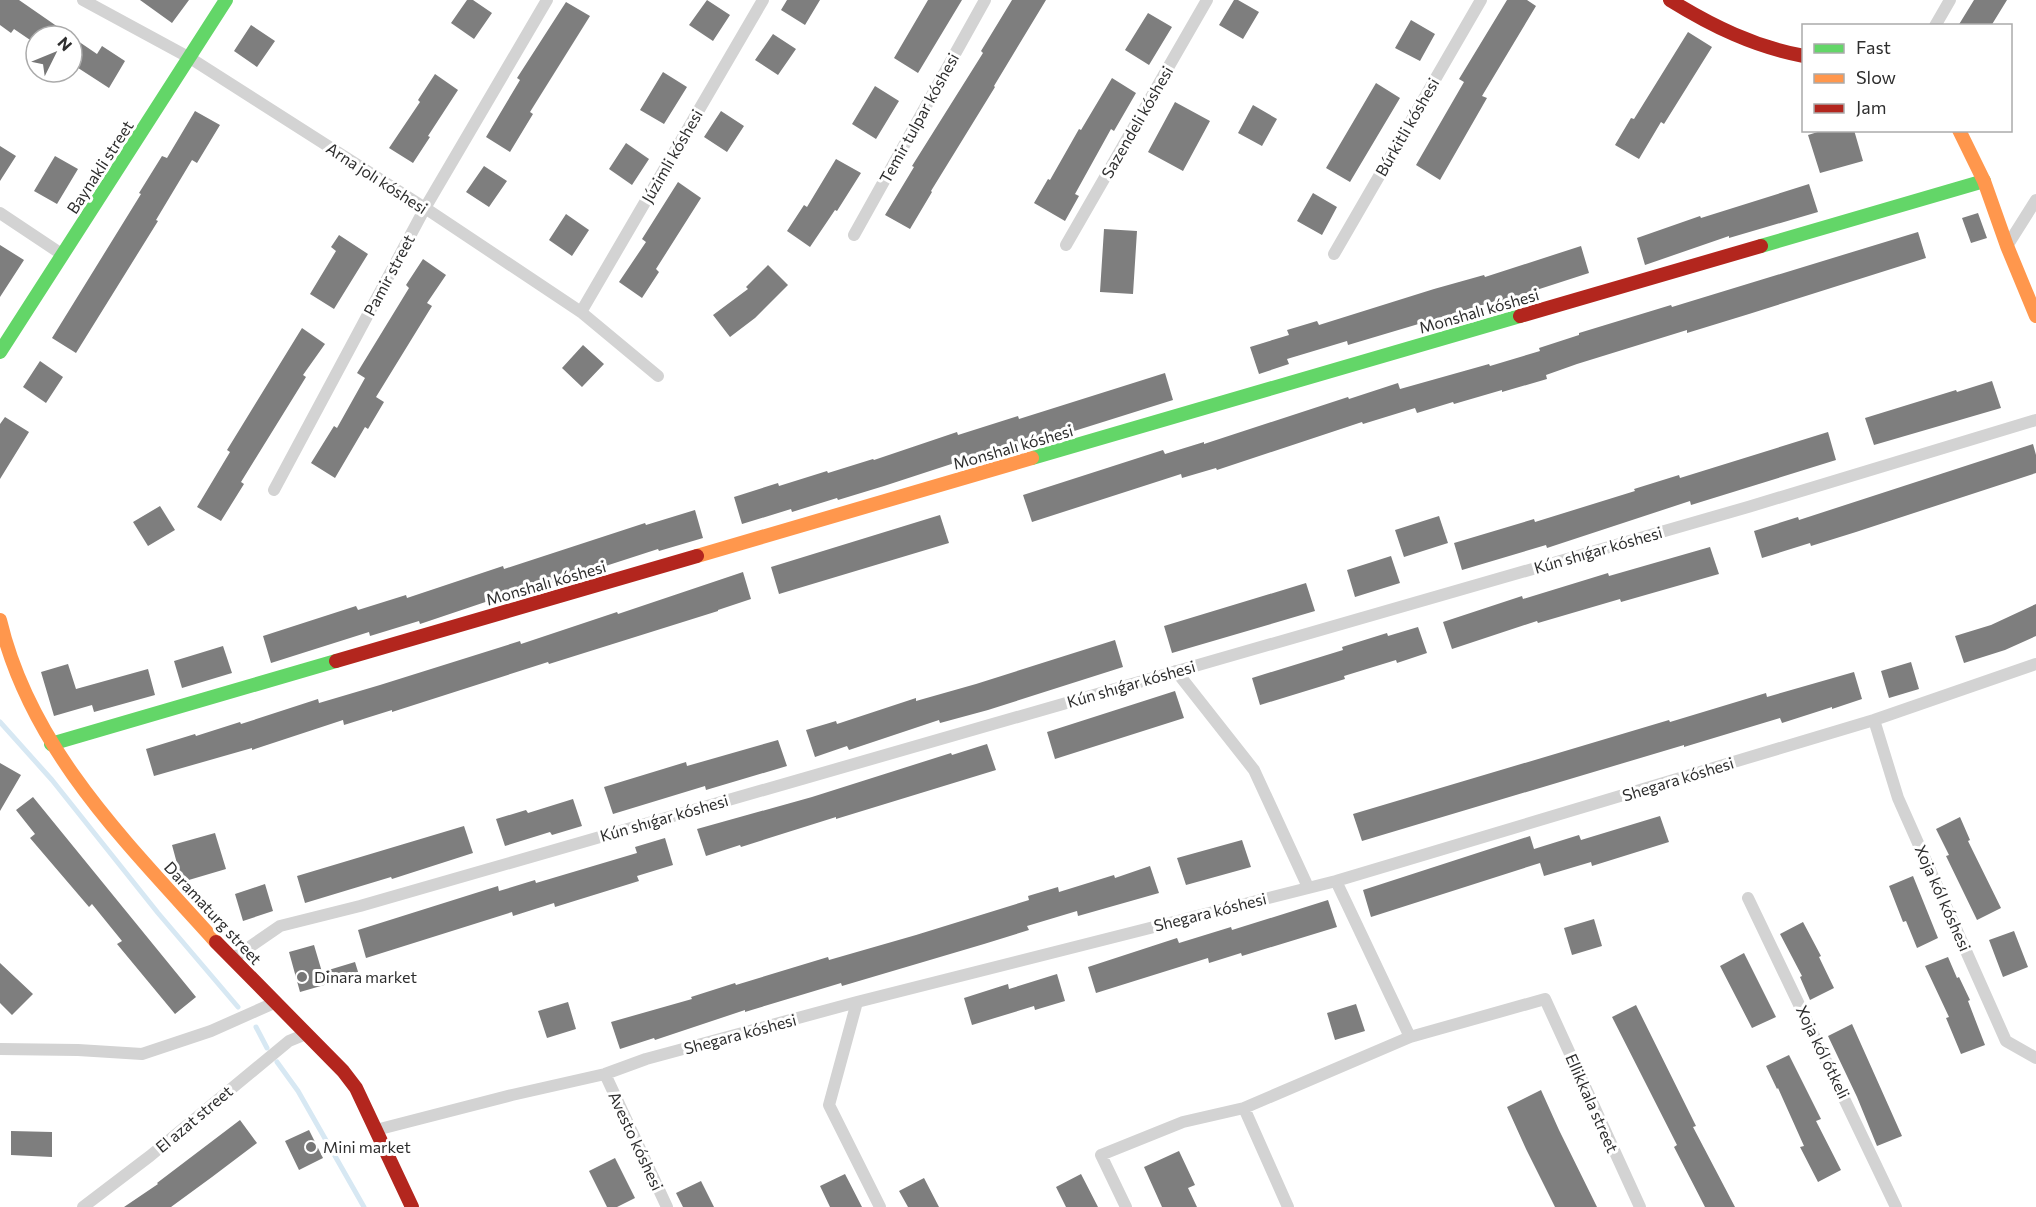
<svg xmlns="http://www.w3.org/2000/svg" width="2036" height="1207" font-family="Commissioner,sans-serif">
  <rect width="100%" height="100%" fill="#fff"/>
  <g fill="none" stroke-linecap="round" stroke-linejoin="round">
    <path stroke="#d7e8f3" stroke-width="5" d="M0,722L52,780L158,913L238,1007
      M256,1027L267,1048
      M277,1062L298,1091L364,1207"/>
  </g>
  <path fill="#7e7e7e" d="M0,0H19L71,36H36V44L14,29L11,33L0,25Z
    M140,0H189L172,23Z
    M467,0H473L492,13L474,39L451,23Z
    M707,0L730,15L713,41L689,25Z
    M787,0H820L805,25L781,10Z
    M928,0H962L918,73L894,58Z
    M1012,0H1046L994,86L995,87L931,191L932,192L910,229L885,215L914,167L912,166L983,53L981,51Z
    M1234,0H1238L1259,12L1243,39L1219,25Z
    M1507,0H1527L1536,6L1482,96L1487,98L1440,180L1416,165L1464,82L1459,79Z
    M1974,0H2007L1991,26H1958Z
    M566,2L590,16L530,112L533,114L510,152L486,137L520,80L517,78Z
    M1148,13L1172,27L1149,65L1125,50Z
    M1411,20L1435,34L1420,61L1395,48Z
    M251,25L275,41L257,67L234,51Z
    M1688,32L1712,47L1664,124L1661,122L1639,159L1615,145L1631,118L1634,119Z
    M773,34L796,49L778,75L755,60Z
    M72,37L97,54L102,46L125,61L109,88L72,64Z
    M663,72L687,87L664,124L640,110Z
    M435,74L458,90L428,136L430,137L413,163L389,148L420,102L418,100Z
    M1112,78L1136,93L1114,131L1111,129L1075,194L1079,196L1065,221L1034,203L1048,179L1050,180L1079,129L1081,130Z
    M1376,83L1400,98L1350,182L1326,168Z
    M875,86L899,101L876,139L852,124Z
    M1175,102L1210,121L1183,171L1148,152Z
    M1253,105L1277,119L1262,146L1238,133Z
    M195,111L220,125L197,163L192,160L156,220L158,221L76,353L52,338L141,194L139,193L162,156L167,158Z
    M721,111L744,126L727,152L704,137Z
    M1824,130H1854L1863,161L1820,173L1808,135Z
    M626,143L649,159L632,185L609,169Z
    M0,146L16,156L0,181Z
    M55,156L78,169L57,204L34,191Z
    M836,159L861,173L837,211L835,210L810,247L787,231L804,205L807,207Z
    M484,166L507,181L489,207L466,192Z
    M678,182L701,198L656,269L659,272L642,298L619,282L646,242L642,239Z
    M1809,184L1818,212L1729,238V236L1645,265L1637,238L1700,216L1701,218Z
    M1313,193L1337,207L1322,235L1297,221Z
    M1978,213L1987,238L1971,243L1962,218Z
    M566,214L589,230L572,256L549,240Z
    M1104,229L1137,231L1133,294L1100,292Z
    M1918,232L1926,258L1749,314L1687,333V330L1577,364L1546,375L1547,379L1502,392V390L1454,404L1453,402L1417,413L1415,408L1363,424L1362,422L1217,470L1216,468L1182,478L1181,474L1032,522L1023,495L1163,450L1165,454L1204,442V444L1348,397L1349,399L1398,383L1400,389L1489,364L1490,366L1540,351L1539,348L1579,335V333L1671,305L1672,307Z
    M339,235L368,254L334,309L310,294L336,251L331,247Z
    M0,245L24,260L0,297Z
    M1581,246L1589,273L1499,302V300L1348,345L1347,341L1287,359L1289,364L1259,374L1250,347L1289,335L1287,330L1317,321L1319,325L1434,289L1484,275L1485,277Z
    M423,259L446,275L427,303L432,306L376,397L384,402L368,429L365,427L335,478L311,463L334,426L337,428L365,378L357,373L409,288L406,285Z
    M768,265L788,285L755,318L730,337L713,315L748,289L746,287Z
    M302,328L325,344L303,375L306,377L241,482L244,484L221,521L197,507L230,452L227,450Z
    M583,345L604,364L582,387L562,368Z
    M40,361L63,377L46,403L23,387Z
    M1165,373L1173,400L1036,443L1035,441L983,457L982,454L884,486L838,500L837,498L792,512L791,509L742,524L734,497L778,483L779,486L827,471L828,473L873,459L874,460L957,432L958,435L1018,416L1019,419Z
    M1992,381L2001,408L1874,445L1865,418L1956,390L1957,392Z
    M5,417L29,432L0,479V424Z
    M1828,432L1836,460L1691,505L1690,501L1547,548L1546,545L1462,570L1454,543L1534,519L1535,522L1635,491L1634,489L1679,475L1680,478Z
    M2033,444L2036,455V473L1856,532L1811,546L1810,543L1762,558L1754,531L1798,517L1799,520Z
    M160,506L175,530L148,546L133,522Z
    M695,510L703,538L659,551L658,549L513,596L512,593L420,624L419,621L370,636L369,632L271,663L263,636L356,606L358,610L406,595L407,598L503,566L504,569L645,523L646,525Z
    M940,515L949,543L779,594L771,567Z
    M1439,516L1448,543L1404,557L1395,530Z
    M1710,547L1719,574L1621,602L1620,599L1538,623L1537,621L1452,649L1443,622L1522,596L1523,599L1608,573L1609,576Z
    M1391,556L1400,583L1355,597L1347,570Z
    M743,572L751,599L718,610V611L549,664L548,662L392,712V710L344,725L343,720L252,750V748L154,776L146,749L195,734L196,736L240,722L241,724L318,699L319,703L380,685L520,641L521,644L617,612L618,614Z
    M1306,583L1315,611L1172,653L1164,626Z
    M2036,604V636L2005,650L1964,663L1955,636L1991,625Z
    M1418,627L1427,653L1397,663L1396,660L1344,676L1345,679L1260,705L1252,678L1343,650L1342,647L1387,633L1388,636Z
    M1115,640L1123,667L988,710L940,723L939,720L849,750L847,746L815,757L806,730L836,721L837,724L916,698V701L976,684Z
    M223,646L232,673L182,688L174,661Z
    M1911,662L1919,689L1889,698L1881,671Z
    M68,664L76,689L148,669L155,695L94,712L92,705L54,716L41,672Z
    M1854,672L1862,699L1832,709V707L1782,723L1780,718L1684,747V745L1362,841L1353,814L1669,720L1670,722L1766,693L1767,697Z
    M1175,691L1184,718L1055,759L1047,732Z
    M778,740L787,766L706,790L705,786L613,814L604,787L686,762L687,766Z
    M987,744L996,770L836,819V817L741,847L740,845L706,856L697,829L812,797L951,753L952,755Z
    M0,763L21,775L0,811Z
    M33,797L196,997L175,1014L117,944L122,941L92,904L89,907L30,838L35,834L16,810Z
    M573,799L582,826L552,835L550,832L505,846L496,819L526,810L528,813Z
    M1660,816L1669,842L1592,866L1591,862L1544,876L1540,863L1371,917L1363,890L1530,836L1534,849L1579,835L1581,840Z
    M1960,817L1970,840L1968,841L2001,908L1977,920L1946,856L1949,855L1936,829Z
    M464,826L473,853L392,879L391,877L305,903L297,876Z
    M215,833L226,869L182,882L172,845Z
    M665,838L673,865L637,876L639,881L555,907L554,903L513,916L512,912L366,958L358,930L498,886L499,891L535,880L536,883L637,853L635,847Z
    M1242,840L1251,867L1186,885L1177,858Z
    M1150,866L1159,893L1078,916L1077,911L1027,926L1029,930L984,944L842,986L841,983L745,1012V1010L655,1040L654,1038L620,1049L611,1022L692,999L691,997L735,983L736,985L828,957L829,960L916,935L1029,900L1028,896L1058,887L1059,892L1114,875L1115,878Z
    M1913,876L1938,938L1917,948L1906,921L1903,922L1889,886Z
    M265,884L273,911L243,921L235,894Z
    M1328,900L1337,927L1242,956L1241,953L1209,963L1208,958L1096,993L1088,967L1177,938L1179,943L1231,927L1232,930Z
    M1594,919L1602,946L1572,955L1564,928Z
    M1803,922L1821,956L1819,957L1834,988L1810,1000L1800,977L1802,976L1780,934Z
    M2014,931L2028,967L2003,977L1989,940Z
    M314,945L322,972L355,962L359,975L300,992L289,952Z
    M1744,953L1776,1017L1752,1028L1720,966Z
    M1948,957L1957,978L1959,977L1970,1000L1968,1001L1985,1045L1961,1054L1946,1018L1949,1017L1925,966Z
    M0,963L33,994L12,1015L0,1003Z
    M1057,974L1065,1001L1035,1010L1034,1006L972,1025L964,998L1008,984L1009,989Z
    M568,1002L576,1029L547,1038L538,1011Z
    M1356,1004L1365,1031L1335,1040L1327,1013Z
    M1636,1005L1696,1126L1693,1127L1735,1207H1705L1674,1147L1677,1145L1612,1017Z
    M1852,1024L1902,1136L1877,1146L1857,1097L1828,1036Z
    M1789,1055L1821,1119L1816,1121L1841,1170L1818,1182L1800,1147L1804,1146L1778,1088L1777,1089L1766,1066Z
    M1541,1090L1559,1130L1597,1207H1555L1526,1149L1507,1107Z
    M240,1120L257,1143L212,1177L171,1207H124L158,1184L157,1183Z
    M309,1130L323,1158L299,1170L285,1141Z
    M11,1131L52,1132V1157L11,1155Z
    M1179,1151L1195,1185L1188,1188L1197,1207H1162L1144,1167Z
    M615,1158L635,1198L617,1207H607L589,1171Z
    M845,1174L862,1207H830L820,1186Z
    M1081,1174L1098,1207H1066L1056,1187Z
    M924,1178L939,1207H908L899,1191Z
    M701,1181L714,1207H683L676,1193Z"/>
  <g fill="none" stroke-linecap="round" stroke-linejoin="round">
    <path stroke="#d3d3d3" stroke-width="12" d="M83,0L190,58L425,208L581,312L658,376
      M1935,26L1950,0
      M0,213L63,255
      M854,235L985,0
      M1066,245L1207,0
      M2007,246L2036,200
      M1334,254L1481,0
      M581,312L763,0
      M274,490L425,208L547,0
      M1176,671L1254,770L1308,887
      M1874,720L1898,798L2006,1041L2036,1058
      M1336,881L1410,1037
      M1748,898L1896,1207
      M232,959L280,926L360,906L1748,507L2036,420
      M857,1002L829,1105L880,1207
      M0,1049L78,1050L142,1054L211,1031L274,1003
      M605,1074L667,1207
      M1244,1108L1288,1207
      M376,1130L512,1095L605,1074L646,1059L857,1002L1336,881L1874,720L2036,664
      M83,1207L150,1156L289,1041L306,1034
      M1126,1207L1101,1155L1183,1122L1244,1108L1410,1037L1545,999L1640,1207"/>
    <path stroke="#63d668" stroke-width="14" d="M1761,246L1984,181
      M0,352L226,0
      M1032,458L1520,316
      M51,744L336,661"/>
    <path stroke="#ff974d" stroke-width="14" d="M1959,130L1984,181L2007,246L2036,316
      M697,556L1032,458
      M0,620C31,751 129,845 216,942"/>
    <path stroke="#b3261e" stroke-width="14" d="M1670,0C1712,26 1755,47 1804,56
      M1520,316L1761,246
      M336,661L697,556
      M216,942L343,1071L356,1088L412,1207"/>
  </g>
  <g fill="#777" stroke="#fff" stroke-width="2">
    <circle cx="302" cy="977" r="6"/>
    <circle cx="311" cy="1147" r="6"/>
  </g>
  <g text-anchor="middle" stroke-width="6" stroke-linejoin="round" paint-order="stroke">
    <g font-size="16" fill="#2e2e2e" stroke="#fff">
      <text transform="translate(919 118) rotate(-61)" y="6">Temir tulpar kóshesi</text>
      <text transform="translate(1137 122) rotate(-60)" y="6">Sazendeli kóshesi</text>
      <text transform="translate(1407 127) rotate(-60)" y="6">Búrkitli kóshesi</text>
      <text transform="translate(672 156) rotate(-60)" y="6">Júzimli kóshesi</text>
      <text transform="translate(100 167) rotate(-57)" y="6">Baynakli street</text>
      <text transform="translate(377 178) rotate(33)" y="6">Arna jolı kóshesi</text>
      <text transform="translate(389 275) rotate(-62)" y="6">Pamir street</text>
      <text transform="translate(1479 311) rotate(-16)" y="6">Monshalı kóshesi</text>
      <text transform="translate(1013 447) rotate(-16)" y="6">Monshalı kóshesi</text>
      <text transform="translate(1598 550) rotate(-16)" y="6">Kún shıǵar kóshesi</text>
      <text transform="translate(546 583) rotate(-16)" y="6">Monshalı kóshesi</text>
      <text transform="translate(1131 684) rotate(-16)" y="6">Kún shıǵar kóshesi</text>
      <text transform="translate(1678 779) rotate(-17)" y="6">Shegara kóshesi</text>
      <text transform="translate(664 818) rotate(-16)" y="6">Kún shıǵar kóshesi</text>
      <text transform="translate(1943 898) rotate(66)" y="6">Xoja kól kóshesi</text>
      <text transform="translate(1210 912) rotate(-14)" y="6">Shegara kóshesi</text>
      <text transform="translate(213 913) rotate(47)" y="6">Daramaturg street</text>
      <text transform="translate(740 1034) rotate(-15)" y="6">Shegara kóshesi</text>
      <text transform="translate(1823 1052) rotate(64)" y="6">Xoja kól ótkeli</text>
      <text transform="translate(1592 1103) rotate(66)" y="6">Ellikkala street</text>
      <text transform="translate(194 1119) rotate(-40)" y="6">El azat street</text>
      <text transform="translate(636 1141) rotate(65)" y="6">Avesto kóshesi</text>
    </g>
    <g font-size="16" fill="#2e2e2e" stroke="#fff" text-anchor="start">
      <text x="314" y="983">Dinara market</text>
      <text x="323" y="1153">Mini market</text>
    </g>
  </g>
  <rect x="1802" y="24" width="210" height="108" fill="#ffffff" stroke="#ababab" stroke-width="1.5"/>
  <rect x="1814" y="44" width="30" height="9" fill="#63d668" stroke="#ababab" stroke-width="1.5"/>
  <text x="1856" y="54" font-size="18" fill="#2e2e2e">Fast</text>
  <rect x="1814" y="74" width="30" height="9" fill="#ff974d" stroke="#ababab" stroke-width="1.5"/>
  <text x="1856" y="84" font-size="18" fill="#2e2e2e">Slow</text>
  <rect x="1814" y="104" width="30" height="9" fill="#b3261e" stroke="#ababab" stroke-width="1.5"/>
  <text x="1856" y="114" font-size="18" fill="#2e2e2e">Jam</text>
  <g transform="translate(54 54) rotate(47)"><circle r="28" fill="#ffffff" stroke="#ababab" stroke-width="1.5"/>
  <path d="M0-4.5L10 22L0 15L-10 22Z" fill="#777777"/>
  <text y="-9" font-size="16" font-weight="bold" text-anchor="middle" fill="#2e2e2e">N</text>
  </g>
</svg>
